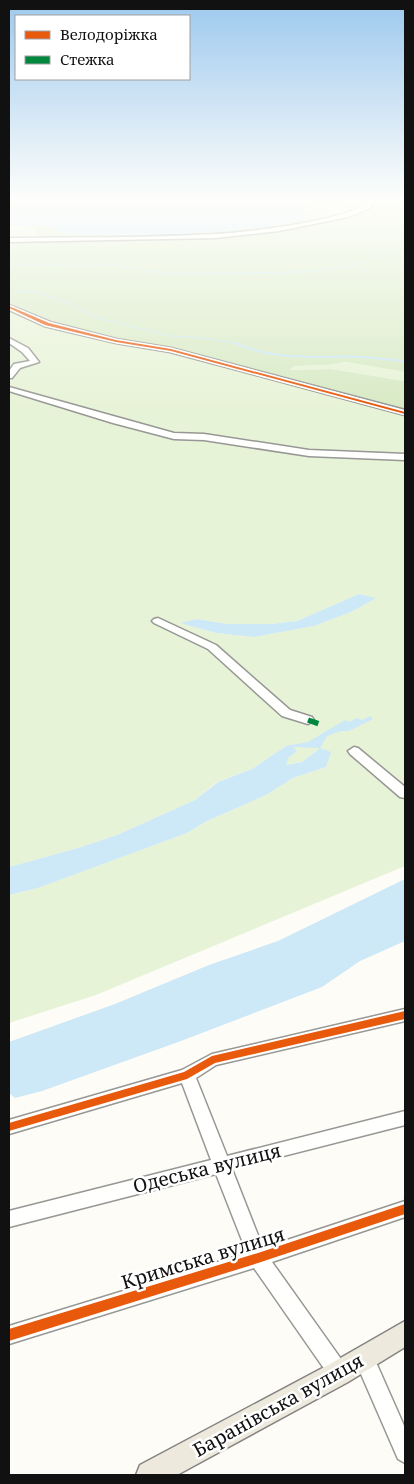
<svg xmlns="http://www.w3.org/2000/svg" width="414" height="1484" font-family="'Noto Serif',serif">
  <rect width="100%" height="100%" fill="#fdfcf7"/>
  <path fill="#e7f3d7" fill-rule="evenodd" d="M311,200H347V211L337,217H311V211L308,207Z
    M23,226H31L37,234L50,239L9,240V228Z
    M9,307L47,324L171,350L405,413V866L96,995L9,1023V895L38,888L187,833L207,821L266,795L293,778L326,767L320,748L302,762L285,765L289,757L286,746L252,769L217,782L195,800L117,835L78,848L9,867ZM359,594L375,598L351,612L314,626L254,637L216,633L181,623L197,619L227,624H271L297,621Z
    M346,362L405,372V381L331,369L290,370L294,366L328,365Z"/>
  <path fill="#d8eac5" d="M348,200H405V372L346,362L328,365L294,366L290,370L331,369L405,381V413L171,350L116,341L47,324L9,307V240L48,239L37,234L31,226H57L60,233L107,235L83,239L127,241L186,237H148L146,235L266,227L311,217H337L347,211Z"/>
  <path fill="#cde8f7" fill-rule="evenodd" d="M9,200H311L308,207L311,211V217L266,227L187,234L107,235L60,233L55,231L56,226H9Z
    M359,594L376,598L351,612L314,626L254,637L216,633L180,623L197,619L227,624H271L297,621Z
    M370,716L373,719L349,731H341L327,736L320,748L331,752L326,767L293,778L266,795L207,821L187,833L38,888L9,895V867L78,848L117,835L195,800L218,782L252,769L286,746L308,742L345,720L350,722L356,718L362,720ZM293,747L319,748V749L302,762L286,765L289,757L297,751Z
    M405,879V941L360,961L322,987L181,1041L42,1091L15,1098L9,1093V1042L115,1004L209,965L278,941Z"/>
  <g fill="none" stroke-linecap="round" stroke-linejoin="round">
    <path stroke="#cde8f7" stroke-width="1" d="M9,268L26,264H42L80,266L112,265L169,274L299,272L344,267L365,262L386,253L405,240
      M9,291L37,292L69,303L98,318L171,336L204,338L238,344"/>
    <path stroke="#cde8f7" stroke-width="2" d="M235,343C277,362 318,355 362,357C376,358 391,360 405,361"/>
    <g stroke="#979795" stroke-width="3">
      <path id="minor" d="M369,200H375L370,208L348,217L279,231L216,238L9,242V238C78,237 147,238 215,234C241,233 357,220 369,200Z
        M9,305L50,322L116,339L171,348L405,410V415L170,352L116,343L44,326L9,310Z
        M9,338L28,348L39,362L20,368L12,378H9V371L14,364L30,361L22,352L9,343Z
        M9,387L174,433L204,434L309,450L405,454V460L309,456L204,440L174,439L113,423L9,391Z
        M158,618L216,645L290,710L312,717L314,720L308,724L282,716L208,649L154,623L152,621L154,619Z
        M354,747L358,748L405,787V798L400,797L350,754L348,751Z
        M405,1009V1021L216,1065L196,1078L227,1156L405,1111V1125L232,1169L263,1248L405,1201V1217L272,1262L346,1366L349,1373L346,1380L339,1383L332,1380L254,1268L9,1344V1326L247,1253L216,1174L9,1227V1211L211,1160L182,1083L9,1134V1120L182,1070L212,1054Z
        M364,1348L371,1351L405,1428V1463L398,1459L354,1358L357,1351Z"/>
    </g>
    <g stroke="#858482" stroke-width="3">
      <path id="major" d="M405,1321V1347L348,1382L177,1475H136L140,1465L330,1364Z"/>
    </g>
    <use href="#minor" fill="#fffffe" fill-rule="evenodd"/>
    <use href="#major" fill="#ede9dc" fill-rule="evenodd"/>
    <path stroke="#00873e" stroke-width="5.5" stroke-dasharray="11 5.5" stroke-linecap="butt" d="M308,720L322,725"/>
    <g stroke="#fff" stroke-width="3">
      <path id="cycleway" d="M9,306L49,323L116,340L171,349L405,412V414L171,351L116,342L45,325L9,308Z
        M405,1011V1019L215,1063L187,1079L9,1131V1123L184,1072L212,1056Z
        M405,1204V1214L258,1263L9,1341V1329L258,1253Z"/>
    </g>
    <use href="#cycleway" fill="#e8590c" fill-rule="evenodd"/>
  </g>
  <linearGradient id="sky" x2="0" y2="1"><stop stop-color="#9dc9ee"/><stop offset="0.49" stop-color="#fefefb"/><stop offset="1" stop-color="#fefefb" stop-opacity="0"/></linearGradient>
  <rect width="414" height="408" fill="url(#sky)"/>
  <g text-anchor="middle" stroke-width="5" stroke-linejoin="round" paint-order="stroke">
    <g font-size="19" fill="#111" stroke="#fff">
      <text transform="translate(207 1168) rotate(-14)" y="7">Одеська вулиця</text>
      <text transform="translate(203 1258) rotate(-17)" y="7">Кримська вулиця</text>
      <text transform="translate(278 1405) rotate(-29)" y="7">Баранівська вулиця</text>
    </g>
  </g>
  <rect width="414" height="1484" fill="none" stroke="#111111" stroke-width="20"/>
  <rect x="15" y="15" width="175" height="65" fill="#ffffff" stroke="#a0a0a0"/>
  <rect x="25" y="31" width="25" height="8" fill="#e8590c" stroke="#a0a0a0"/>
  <text x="60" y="40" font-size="15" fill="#111111">Велодоріжка</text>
  <rect x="25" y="56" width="25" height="8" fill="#00873e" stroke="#a0a0a0"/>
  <text x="60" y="65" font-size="15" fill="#111111">Стежка</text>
</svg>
